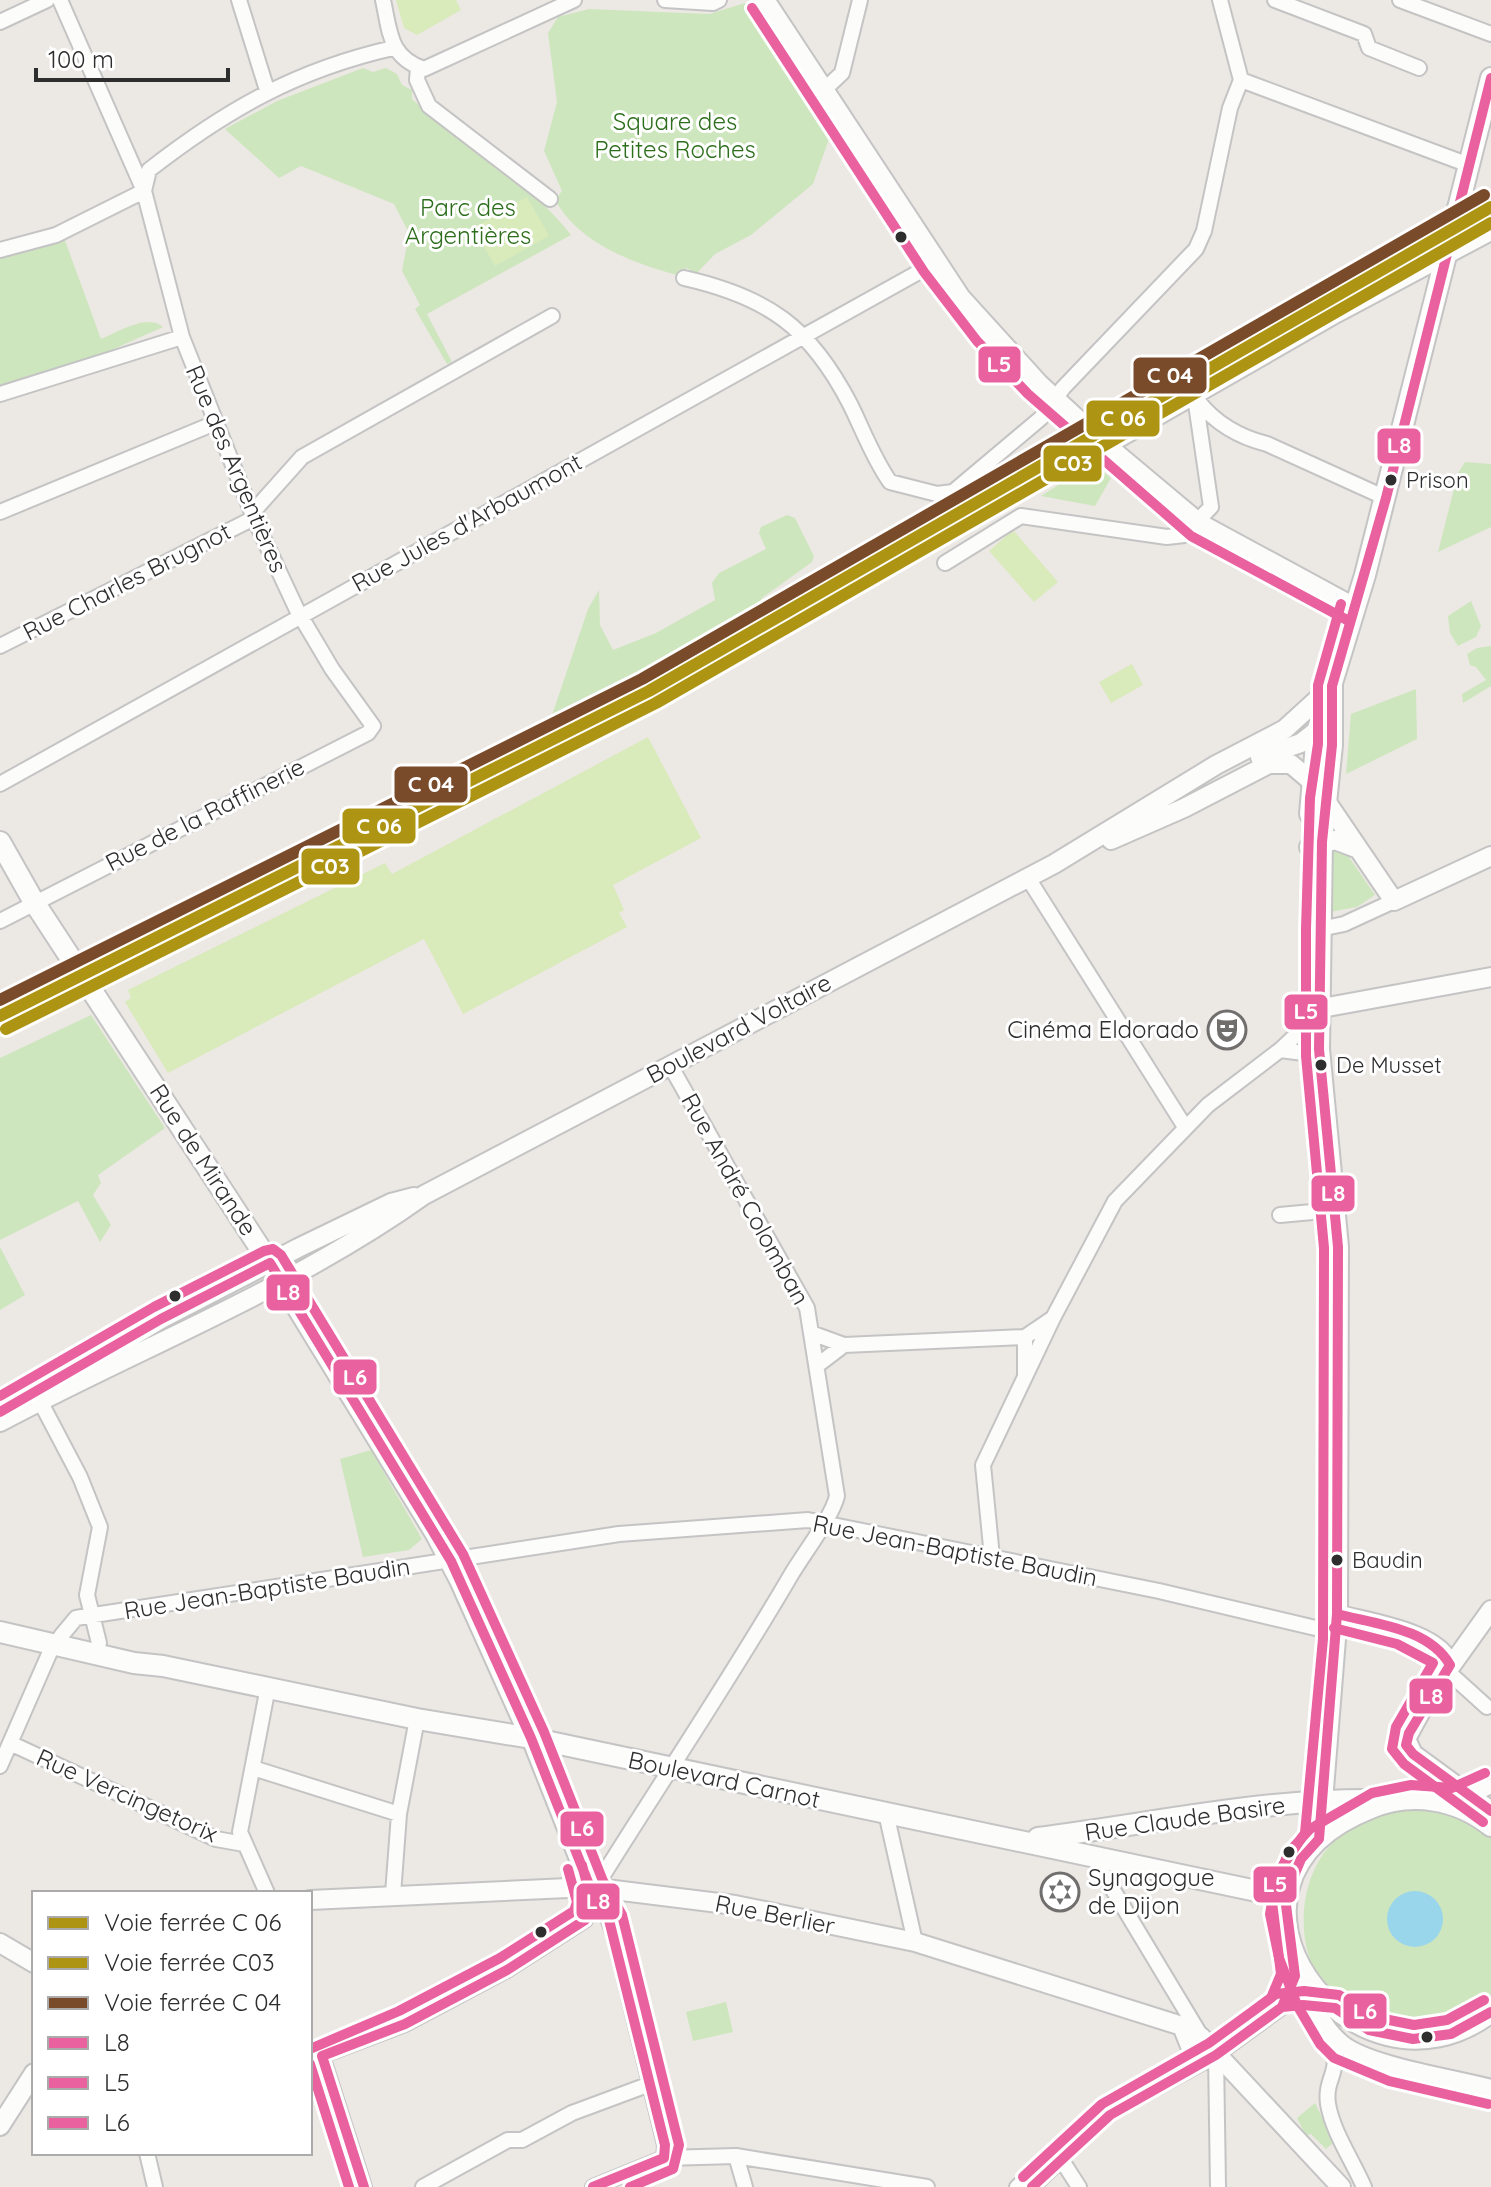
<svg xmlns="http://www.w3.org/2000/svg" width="1491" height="2187" font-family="Quicksand,sans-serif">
  <rect width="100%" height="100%" fill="#ece8e4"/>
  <path fill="#cee6be" d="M745,3L830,136L813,184L751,235L715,254L696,274L687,268L677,275C632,263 579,243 555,200L562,191L544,151L557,102L548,33L558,17L589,9L709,14Z
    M363,68L373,72L386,68L397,74L402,85L412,90V99C463,144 530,182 571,235L427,314L452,362L447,364L415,309L420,305L402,271L409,233L394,204L301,166L279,178L225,129L277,101Z
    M63,235L101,339C118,332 148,313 163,327L69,369L0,391V255Z
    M1084,455L1111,478L1095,506L1041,496L1069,478L1075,469L1072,461L1077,462Z
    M1465,462L1491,464V527L1438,552L1458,473Z
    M787,515L795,518L814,556L812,562L762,598L758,606L761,618L691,663L555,730L550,721L588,609L599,590L600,625L613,650L656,633L715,600L712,583L719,573L766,549L759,533L761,527Z
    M1471,601L1481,626L1476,637L1458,646L1450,633L1448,616Z
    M1491,646V686L1463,703L1462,694L1486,680L1476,667L1470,665L1467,654L1477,648Z
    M1416,689L1417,739L1346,774L1351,714Z
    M1342,847L1375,895L1357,907L1330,912L1332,850Z
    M91,1015L165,1128L98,1175L101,1183L93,1195L111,1225L100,1242L78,1201L0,1240V1058Z
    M0,1247L25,1295L0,1310Z
    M371,1450L422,1539L409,1550L363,1557L340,1459Z
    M1412,1807L1447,1811L1491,1836V2004C1481,2010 1470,2018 1460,2023C1436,2034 1405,2032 1382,2023C1371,2018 1358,2015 1348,2009C1291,1975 1290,1877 1339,1837C1361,1818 1385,1812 1412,1807Z
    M726,2002L733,2032L693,2041L686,2012Z
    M1315,2103L1334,2142L1326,2149L1311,2134L1306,2136L1297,2118Z"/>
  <path fill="#d9eabb" d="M396,0H456L461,10L417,35L404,28Z
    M527,197L549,236L495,266L473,228Z
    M1013,530L1058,582L1034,602L989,551Z
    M1132,664L1143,685L1111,703L1099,682Z
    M648,737L701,838L613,885L624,910L619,913L627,927L463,1014L424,939L168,1073L125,1002L131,998L128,990L385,863L392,874Z"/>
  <path fill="#99d6ec" d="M1387 1919a28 28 0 1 1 56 0a28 28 0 1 1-56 0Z"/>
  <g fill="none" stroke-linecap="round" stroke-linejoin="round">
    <g stroke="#c5c4c5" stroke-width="18">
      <path id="minor" d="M239,0L267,90
        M383,0C390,32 389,57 424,69L574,0
        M665,0L713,3L719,0
        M1220,0L1241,80
        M1275,0L1364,34L1369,48L1419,68
        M1400,0L1491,34
        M0,22L47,0
        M418,67L417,80L429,106L550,199
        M1241,80L1469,165
        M824,90L842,73L860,0
        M144,191L149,170C226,110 296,70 393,48
        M0,250L56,235L144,191
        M684,278C768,297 810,327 850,404C863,430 873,458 890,482L937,494L953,492L1041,418L1063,388L1196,249L1204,231L1230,108L1241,80
        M0,394L182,337
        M1198,401C1216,424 1239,437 1267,444L1386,498
        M1107,447L1337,315L1491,233
        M0,512L215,423
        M252,513L302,457L552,316
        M945,563L1021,516L1167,537L1184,535L1211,507L1195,397
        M0,646L254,518
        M0,784L935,263
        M1028,878L1185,1127
        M0,921L368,733L373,726L332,669L297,610L254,518L182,337L144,191L60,0
        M1320,929L1344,924L1394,901
        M1280,1050L1320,1055
        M1280,1215L1334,1210
        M814,1334L844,1345L1025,1337L1053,1318L1115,1201L1208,1105L1280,1050L1312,1020
        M819,1364L844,1345
        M1025,1377V1337
        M40,1401L80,1477L100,1527L87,1595L99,1643
        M992,1557L983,1465L1053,1318
        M61,1636L76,1618L94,1615L619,1534L808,1520L1159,1591L1324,1630L1337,1627
        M1446,1670L1487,1707
        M10,1743L216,1839L244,1844
        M0,1766L53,1645
        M253,1768L399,1814
        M1462,1800L1491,1786
        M886,1813L915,1942
        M1092,1855L1201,2036
        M590,1887L605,1872C667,1773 732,1676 791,1575C804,1553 832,1517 837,1496L807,1308L670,1065
        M592,1891L605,1910L614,1935L665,2145L664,2158
        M267,1893L240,1832L268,1687
        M393,1894L399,1814L417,1719
        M1328,2037C1345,2072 1324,2075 1328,2104C1333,2133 1353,2161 1364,2187
        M1216,2055L1218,2187
        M322,2056L364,2187
        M310,2060L405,2024L507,1970L585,1920L592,1903L590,1887
        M147,2153L155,2187
        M736,2156L745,2187
        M1061,2159L1079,2187
        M423,2187L508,2140H522L572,2113L650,2084
        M593,2187L664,2158L736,2156L927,2187
        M1017,2187L1095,2121L1216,2055L1282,2007L1294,1985L1295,1964
        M1032,2187L1052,2168"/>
    </g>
    <g stroke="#c5c4c5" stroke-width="22">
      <path id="tertiary" d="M1260,757L1301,743L1325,724
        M1324,798L1394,901L1491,856
        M1111,840L1184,808L1269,764H1291L1311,781
        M1309,847L1335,840L1356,848
        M1322,1008L1491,977
        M64,1377L161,1319L298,1248L391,1203L414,1197
        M0,1422C141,1347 294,1288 424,1195L1054,864L1216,765L1285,729L1330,688
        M1491,1610L1428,1698L1406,1739L1413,1754L1491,1811
        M1337,1614C1368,1623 1440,1632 1450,1665
        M531,1738L590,1887
        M310,1900L590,1887L735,1905L915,1942L1182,2026L1201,2037L1341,2187
        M0,1943L34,1963
        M1182,2026L1192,2051L1183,2071
        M0,2126L34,2073"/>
    </g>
    <g stroke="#c5c4c5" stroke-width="24">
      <path id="secondary" d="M764,0L960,298L1038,384L1087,429
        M1107,447L1199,524L1354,608
        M1310,814L1317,732L1365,575L1491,78
        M0,842L34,902L275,1271L436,1534L460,1580L531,1738
        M0,1632L134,1663L163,1666L417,1719L531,1738L1285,1897
        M1491,1826C1457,1799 1412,1791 1371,1808C1178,1884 1354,2117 1491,2012
        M1038,1838C1151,1824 1265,1798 1379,1800
        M1319,1839L1337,1614L1338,1247L1319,1049L1322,842L1332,745V686
        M1304,1980C1312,2005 1320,2028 1341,2045C1367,2067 1454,2080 1491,2090"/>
    </g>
    <use href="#minor" stroke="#fcfcfb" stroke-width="14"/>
    <use href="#tertiary" stroke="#fcfcfb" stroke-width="18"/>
    <use href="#secondary" stroke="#fcfcfb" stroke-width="20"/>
    <g stroke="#fff" stroke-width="16">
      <path id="bus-1" d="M0,1412L161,1319L270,1263L451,1561L531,1738L590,1887L609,1920L665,2145L664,2158L593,2187
        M1337,1614C1375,1624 1429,1628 1450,1665L1409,1733L1406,1745L1413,1754L1491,1811
        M1257,2025L1282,2007L1303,2005L1335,2008L1369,2030L1413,2039L1451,2034L1491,2012
        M364,2187L322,2056L405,2024L507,1970L585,1920L592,1903L582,1865
        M1032,2187L1110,2115L1216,2055L1282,2007L1295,1976L1285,1897L1301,1859L1319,1839L1337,1614L1338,1247L1319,1049L1322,842L1332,745V686L1386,498L1491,78"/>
    </g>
    <g stroke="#fff" stroke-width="16">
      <path id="bus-2" d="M752,8L924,272L977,341L1028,394L1191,536L1347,620
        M1341,604L1318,685V744L1310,798L1306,929V1056L1324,1248L1323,1639L1305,1833L1277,1874L1270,1914L1279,1958L1297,2005L1320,2044L1334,2058L1389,2081L1488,2104
        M1334,1628L1397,1644L1433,1663L1396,1727L1392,1749L1404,1764L1483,1822"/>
    </g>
    <g stroke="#fff" stroke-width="16">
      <path id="bus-3" d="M0,1396L154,1307L264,1251L273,1249L281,1255L463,1554L544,1732L603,1881L622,1915L679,2145L673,2169L630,2187
        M1249,2014L1276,1994L1304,1991L1339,1995L1374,2017L1414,2025L1447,2020L1484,2000
        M310,2049L399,2011L500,1958L574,1911L577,1902L568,1869
        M310,2064L349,2187
        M1023,2177L1102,2104L1209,2043L1271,1998L1281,1974L1271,1894L1289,1852L1310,1829L1372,1793L1411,1785L1452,1788L1485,1773"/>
    </g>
    <use href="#bus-1" stroke="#ea619f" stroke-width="10"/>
    <use href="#bus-2" stroke="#ea619f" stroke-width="10"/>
    <use href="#bus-3" stroke="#ea619f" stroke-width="10"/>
    <g stroke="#fff" stroke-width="18">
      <path id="rail-1" d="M0,1016L649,691L1491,207"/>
    </g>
    <g stroke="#fff" stroke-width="18">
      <path id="rail-2" d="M6,1029L656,703L1491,223"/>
    </g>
    <g stroke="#fff" stroke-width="18">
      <path id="rail-3" d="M0,1000L642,679L1484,195"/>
    </g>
    <use href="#rail-1" stroke="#ad9513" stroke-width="12"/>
    <use href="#rail-2" stroke="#ad9513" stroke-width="12"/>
    <use href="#rail-3" stroke="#7a4b2a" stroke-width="12"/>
  </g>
  <defs>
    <g id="theatre-ring" transform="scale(2)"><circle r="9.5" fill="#fff" stroke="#706f6e" stroke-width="1.5"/><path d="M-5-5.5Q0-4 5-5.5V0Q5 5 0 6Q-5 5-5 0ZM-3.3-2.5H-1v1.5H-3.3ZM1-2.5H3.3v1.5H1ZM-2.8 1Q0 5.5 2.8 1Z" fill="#706f6e"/></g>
    <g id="synagogue-ring" transform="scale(2)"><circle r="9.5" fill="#fff" stroke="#706f6e" stroke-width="1.5"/><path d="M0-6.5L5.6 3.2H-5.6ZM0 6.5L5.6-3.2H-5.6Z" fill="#706f6e"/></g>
  </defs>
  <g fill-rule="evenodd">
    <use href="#theatre-ring" x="1227" y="1030"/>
    <use href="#synagogue-ring" x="1060" y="1892"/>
  </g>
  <g fill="#2e2e2e" stroke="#fff" stroke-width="3">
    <circle cx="901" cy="237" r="7"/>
    <circle cx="1391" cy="480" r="7"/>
    <circle cx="1321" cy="1065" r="7"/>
    <circle cx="175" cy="1296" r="7"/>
    <circle cx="1337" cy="1560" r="7"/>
    <circle cx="1289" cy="1852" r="7"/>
    <circle cx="541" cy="1932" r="7"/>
    <circle cx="1427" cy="2037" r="7"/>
  </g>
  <g text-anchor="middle" stroke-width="6" stroke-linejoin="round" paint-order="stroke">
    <g font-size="22" fill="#2e2e2e" stroke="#fff" text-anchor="start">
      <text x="1406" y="488">Prison</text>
      <text x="1336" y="1073">De Musset</text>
      <text x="1352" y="1568">Baudin</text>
    </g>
    <g font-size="24" fill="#2c6e1b" stroke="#fff">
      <text x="675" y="130">Square des<tspan x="675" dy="28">Petites Roches</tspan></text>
      <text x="468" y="216">Parc des<tspan x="468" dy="28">Argentières</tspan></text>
    </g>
    <g font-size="24" fill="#2e2e2e" stroke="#fff">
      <text transform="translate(236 469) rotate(67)" y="8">Rue des Argentières</text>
      <text transform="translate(467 523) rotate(-29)" y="8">Rue Jules d'Arbaumont</text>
      <text transform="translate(127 582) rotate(-27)" y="8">Rue Charles Brugnot</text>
      <text transform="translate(205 815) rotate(-27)" y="8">Rue de la Raffinerie</text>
      <text transform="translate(739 1029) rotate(-28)" y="8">Boulevard Voltaire</text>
      <text transform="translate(203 1160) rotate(57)" y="8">Rue de Mirande</text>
      <text transform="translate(745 1199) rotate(61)" y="8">Rue André Colomban</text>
      <text transform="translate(955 1551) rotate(11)" y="8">Rue Jean-Baptiste Baudin</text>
      <text transform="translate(267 1589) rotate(-9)" y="8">Rue Jean-Baptiste Baudin</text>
      <text transform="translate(724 1780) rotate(12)" y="8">Boulevard Carnot</text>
      <text transform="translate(127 1796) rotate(24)" y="8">Rue Vercingetorix</text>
      <text transform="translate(1185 1819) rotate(-8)" y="8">Rue Claude Basire</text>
      <text transform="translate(775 1915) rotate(11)" y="8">Rue Berlier</text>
    </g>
    <g font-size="24" fill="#2e2e2e" stroke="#fff" text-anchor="end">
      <text x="1199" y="1038">Cinéma Eldorado</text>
      <text x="1088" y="1886" text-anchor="start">Synagogue<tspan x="1088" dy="28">de Dijon</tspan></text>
    </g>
  </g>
  <g stroke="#fff" stroke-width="3">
    <rect x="977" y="345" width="45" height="39" rx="8" fill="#ea619f"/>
    <rect x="1132" y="356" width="76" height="39" rx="8" fill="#7a4b2a"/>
    <rect x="1085" y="399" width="76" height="39" rx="8" fill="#ad9513"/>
    <rect x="1376" y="427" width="46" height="38" rx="8" fill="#ea619f"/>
    <rect x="1042" y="444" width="61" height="39" rx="8" fill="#ad9513"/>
    <rect x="393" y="765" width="76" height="39" rx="8" fill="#7a4b2a"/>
    <rect x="341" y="807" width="76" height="38" rx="8" fill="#ad9513"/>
    <rect x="300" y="847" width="61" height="39" rx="8" fill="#ad9513"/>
    <rect x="1283" y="993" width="46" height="38" rx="8" fill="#ea619f"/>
    <rect x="1310" y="1174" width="46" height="39" rx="8" fill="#ea619f"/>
    <rect x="265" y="1273" width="46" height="39" rx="8" fill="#ea619f"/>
    <rect x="332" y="1358" width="46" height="38" rx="8" fill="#ea619f"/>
    <rect x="1408" y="1677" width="46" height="38" rx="8" fill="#ea619f"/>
    <rect x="559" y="1810" width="46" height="38" rx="8" fill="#ea619f"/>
    <rect x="1252" y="1865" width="46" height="39" rx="8" fill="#ea619f"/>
    <rect x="575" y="1882" width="46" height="39" rx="8" fill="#ea619f"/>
    <rect x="1342" y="1992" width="46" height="38" rx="8" fill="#ea619f"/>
  </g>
  <g font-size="22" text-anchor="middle" font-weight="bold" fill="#fff">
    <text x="999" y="372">L5</text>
    <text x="1170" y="383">C 04</text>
    <text x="1123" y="426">C 06</text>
    <text x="1399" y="453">L8</text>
    <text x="1073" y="471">C03</text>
    <text x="431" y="792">C 04</text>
    <text x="379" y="834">C 06</text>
    <text x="330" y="874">C03</text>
    <text x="1306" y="1019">L5</text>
    <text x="1333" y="1201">L8</text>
    <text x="288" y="1300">L8</text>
    <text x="355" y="1385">L6</text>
    <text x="1431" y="1704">L8</text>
    <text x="582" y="1836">L6</text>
    <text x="1275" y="1892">L5</text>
    <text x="598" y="1909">L8</text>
    <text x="1365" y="2019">L6</text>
  </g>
  <rect x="32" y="1891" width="280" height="264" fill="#ffffff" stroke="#ababab" stroke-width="2"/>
  <rect x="48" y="1917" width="40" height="12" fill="#ad9513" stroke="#ababab" stroke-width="2"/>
  <text x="104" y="1931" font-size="24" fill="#2e2e2e">Voie ferrée C 06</text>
  <rect x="48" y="1957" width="40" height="12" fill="#ad9513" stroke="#ababab" stroke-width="2"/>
  <text x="104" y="1971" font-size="24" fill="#2e2e2e">Voie ferrée C03</text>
  <rect x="48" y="1997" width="40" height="12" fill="#7a4b2a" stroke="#ababab" stroke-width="2"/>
  <text x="104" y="2011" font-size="24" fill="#2e2e2e">Voie ferrée C 04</text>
  <rect x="48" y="2037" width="40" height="12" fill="#ea619f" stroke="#ababab" stroke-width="2"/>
  <text x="104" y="2051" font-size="24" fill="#2e2e2e">L8</text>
  <rect x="48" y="2077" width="40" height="12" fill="#ea619f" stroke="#ababab" stroke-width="2"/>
  <text x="104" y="2091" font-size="24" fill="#2e2e2e">L5</text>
  <rect x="48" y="2117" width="40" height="12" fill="#ea619f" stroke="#ababab" stroke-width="2"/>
  <text x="104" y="2131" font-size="24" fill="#2e2e2e">L6</text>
  <path d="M36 68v12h192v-12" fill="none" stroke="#2e2e2e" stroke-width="4"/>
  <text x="48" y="68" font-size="24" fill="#2e2e2e" stroke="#ffffff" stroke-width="6" paint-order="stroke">100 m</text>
</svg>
